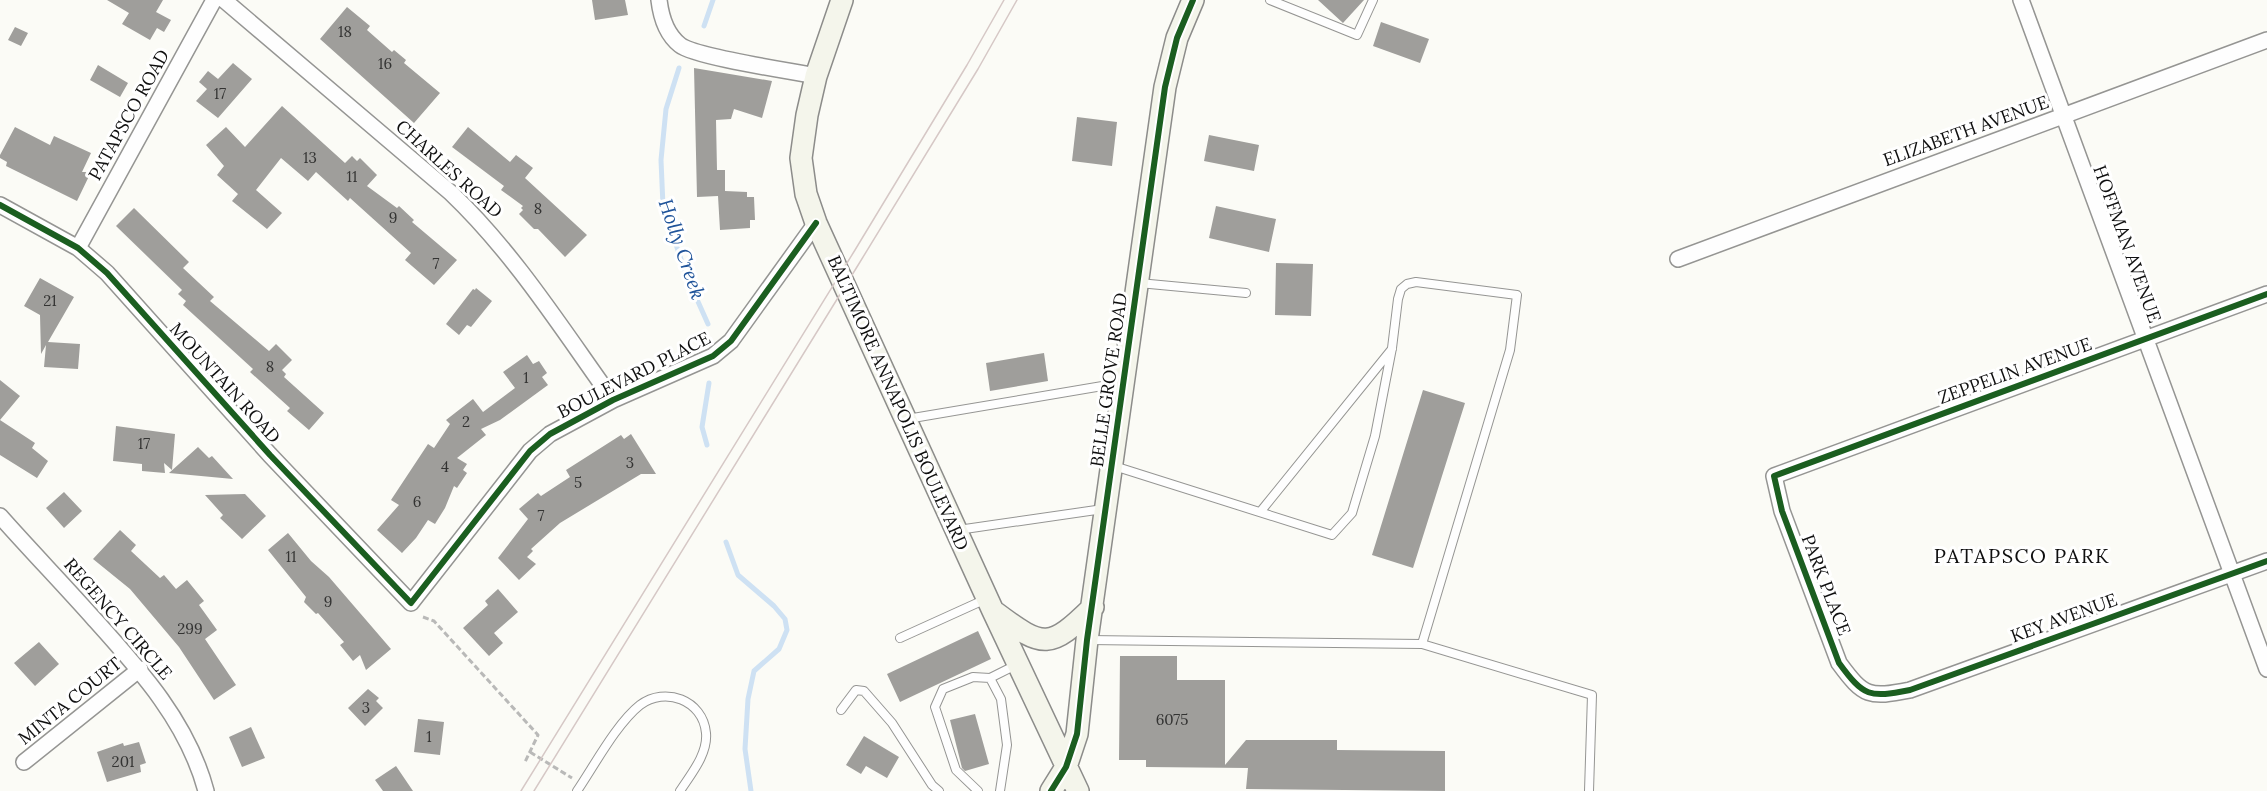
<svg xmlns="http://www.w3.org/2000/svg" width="2267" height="791" font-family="Lora,serif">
  <rect width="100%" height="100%" fill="#fbfbf6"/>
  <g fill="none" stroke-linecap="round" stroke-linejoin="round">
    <path stroke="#cee1f3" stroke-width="5" d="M704,26L713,0
      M679,68L666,109L661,160L663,206L687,277L708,324
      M707,445L702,427L709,383
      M726,542L738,575L774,606L785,619L787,630L779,649L754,671L748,699L745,749L751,791"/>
  </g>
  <path fill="#9f9e9b" d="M107,0H163L156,12L171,20L164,32L157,28L150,40L122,24L129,13Z
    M592,0H625L628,15L595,20Z
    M1318,0H1364L1343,23Z
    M347,7L370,26L367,30L392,52L394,50L406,60L404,63L440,93L414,123L320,39Z
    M1381,22L1429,39L1420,63L1373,46Z
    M15,27L28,33L21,46L8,40Z
    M233,63L252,79L218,118L196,101L207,89L199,82L208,71L218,79Z
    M98,65L128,83L120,97L90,80Z
    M694,68L772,81L762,118L734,109L731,119L716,120L717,170H725V191L747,192V197H754L755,220H750V228L720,230L718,196L697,197Z
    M282,106L345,163L352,156L357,161L360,158L377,175L367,186L397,208L399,206L414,220L412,222L457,260L434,285L405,260L411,253L350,198L348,201L316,172L308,181L281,158L256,190L282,213L267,229L232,201L238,194L217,175L224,166L206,145L226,127L245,147Z
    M1077,117L1117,122L1112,166L1072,161Z
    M15,127L50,145L54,136L91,153L82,172H91L77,201L6,166L7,162L0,158V155Z
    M468,127L510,162L516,155L533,168L525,178L587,235L565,257L538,229H534L519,214L523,210L521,208L523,206L501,190L504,186L452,147Z
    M1209,135L1259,145L1254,171L1204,161Z
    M1216,206L1276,219L1269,252L1209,238Z
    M134,208L189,262L183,268L214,297L210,301L269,351L276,344L292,360L282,370L286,374L284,377L324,413L309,430L287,411L290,408L250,372L253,369L183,305L186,301L178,294L182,290L116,226Z
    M1276,263L1313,264L1311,316L1275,315Z
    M40,278L74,297L48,342L80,344L78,369L44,367L46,345L41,354L40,315L24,306Z
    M476,288L492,301L471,327L467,325L459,335L446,324L473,289L475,290Z
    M1044,353L1048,381L990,391L986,363Z
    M527,355L533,364L539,361L547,373L542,377L548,385L500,420L481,429L486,435L457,458L467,464L463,470L467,473L457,488L454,486L445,508L435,524L428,520L416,538L402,553L377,530L399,505L391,500L428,444L434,448L450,424L446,420L473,399L483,412L515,388L503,372Z
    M0,380L20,396L0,420L35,443L32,448L48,461L37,478L0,455Z
    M1423,390L1465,403L1413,568L1372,555Z
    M116,426L175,434L172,470L164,463L165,473L142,471V464L113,461Z
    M631,434L656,474H641L560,523L531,549L533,551L527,557L536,564L519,580L498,558L528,519L519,509L538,493L541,496L570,477L566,470L621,435L624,439Z
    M198,447L209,458L212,456L233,479L169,473Z
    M64,492L82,511L64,528L46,508Z
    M245,494L266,516L242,539L220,518L223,515L205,495Z
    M120,530L136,545L131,551L160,578L164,575L176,589L187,580L204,601L199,605L217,630L205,639L236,685L214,700L179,647L130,589L93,559Z
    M288,533L311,561L329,577L391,649L366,670L360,655L353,661L340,645L344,642L318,613L316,614L304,602L306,597L268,550Z
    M498,589L518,612L494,633L503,643L489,656L463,628L488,605L485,601Z
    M978,631L991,659L900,702L887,674Z
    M39,642L59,664L35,686L14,663Z
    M1120,656H1177V680H1225V765L1246,740H1337V750L1445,751V791L1246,789L1248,768L1146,767V760H1119Z
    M368,689L379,698L376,701L383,708L365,726L348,708Z
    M975,714L989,764L965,771L962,768L950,720Z
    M418,719L444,722L440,755L414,752Z
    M251,727L265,758L242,767L229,737Z
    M864,736L899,757L887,778L866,766L861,774L846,765Z
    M139,742L146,763L140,765L141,772L107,782L97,752L123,743L124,746Z
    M396,766L413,791H383L375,780Z"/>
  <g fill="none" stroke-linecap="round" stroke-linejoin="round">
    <g stroke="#959593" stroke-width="10">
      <path id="service" d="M1270,0L1357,35L1373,0
        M1139,283L1246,293
        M907,419L1120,383
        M1114,466L1332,535L1352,513L1375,436L1392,348L1398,299L1401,289L1407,284L1416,282L1517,295L1510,350L1422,644
        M1261,511L1392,349
        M958,530L1103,509
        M900,638L986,599
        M1088,640L1422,644L1592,695L1589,791
        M990,678L1018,664
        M841,710L856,690L864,691L892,723L932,785L939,791
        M577,791C594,766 617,723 640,705C665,686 703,700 706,733C708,754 691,774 680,791
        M978,791L956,770L935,707L943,689L973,677L990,678L1001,699L1007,745L1000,791"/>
    </g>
    <g stroke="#959593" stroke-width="18">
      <path id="minor" d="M224,0L451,193C514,253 562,329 613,400
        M659,0C661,17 666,34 680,45C695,57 791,71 816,76
        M2021,0L2267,669
        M0,205L78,248L107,273L270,455L411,603L530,451L550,434L613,400L713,356L731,341L816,223
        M78,248L214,0
        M1678,259L2267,40
        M2267,294L1774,476L1782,511L1839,663C1864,697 1869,698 1910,690L2267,561
        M0,516C31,551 64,585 95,620C141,671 188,723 206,791
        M24,762L140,669"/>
    </g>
    <g stroke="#8c8c8a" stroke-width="24">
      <path id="secondary" d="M842,0L816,76L807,115L801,158L806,194L816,223L993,611L1078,791
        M996,613C1044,649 1050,649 1093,607
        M1051,791L1066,767L1077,734L1087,640L1165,87L1177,38L1193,0"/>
    </g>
    <path stroke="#b9b9b8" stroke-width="3" stroke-dasharray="6 3" stroke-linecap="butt" d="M423,617L434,621L538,735L525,762
      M530,752L572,778"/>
    <use href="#service" stroke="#fefefe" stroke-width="8"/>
    <use href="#minor" stroke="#fefefe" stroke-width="15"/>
    <use href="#secondary" stroke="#f4f5eb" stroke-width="21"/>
    <path stroke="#d6c8c6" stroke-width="1.5" d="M521,791L855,250L967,65L1004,0
      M534,791L860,262L978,69L1017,0"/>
    <g stroke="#fff" stroke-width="10">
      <path id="cycleway" d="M0,205L78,248L107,273L270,455L411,603L530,451L550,434L613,400L713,356L731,341L816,223
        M2267,294L1774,476L1782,511L1839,663C1864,697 1869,698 1910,690L2267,561
        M1051,791L1066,767L1077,734L1087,640L1165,87L1177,38L1193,0"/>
    </g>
    <use href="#cycleway" stroke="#1b5e20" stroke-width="6"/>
  </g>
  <g text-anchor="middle" stroke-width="6" stroke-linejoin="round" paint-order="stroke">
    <g font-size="15" fill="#333332">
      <text x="345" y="37">18</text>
      <text x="385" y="69">16</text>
      <text x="220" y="99">17</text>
      <text x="310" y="163">13</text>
      <text x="352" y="182">11</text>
      <text x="538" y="214">8</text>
      <text x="393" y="223">9</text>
      <text x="436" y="269">7</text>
      <text x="50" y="306">21</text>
      <text x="270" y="372">8</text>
      <text x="526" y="383">1</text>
      <text x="466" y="427">2</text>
      <text x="144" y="449">17</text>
      <text x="630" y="468">3</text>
      <text x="445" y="472">4</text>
      <text x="578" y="488">5</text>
      <text x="417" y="507">6</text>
      <text x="541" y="521">7</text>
      <text x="291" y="562">11</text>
      <text x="328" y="607">9</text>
      <text x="190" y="634">299</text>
      <text x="366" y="713">3</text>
      <text x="1172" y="725">6075</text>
      <text x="429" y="742">1</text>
      <text x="123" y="767">201</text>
    </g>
    <g font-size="18" fill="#0f0f0f" stroke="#fff">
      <text transform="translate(129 115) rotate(-61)" y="6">PATAPSCO ROAD</text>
      <text transform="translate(1966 131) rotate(-20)" y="6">ELIZABETH AVENUE</text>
      <text transform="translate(449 169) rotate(42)" y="6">CHARLES ROAD</text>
      <text transform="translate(2127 244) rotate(70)" y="6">HOFFMAN AVENUE</text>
      <text transform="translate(2015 371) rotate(-20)" y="6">ZEPPELIN AVENUE</text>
      <text transform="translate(634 375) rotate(-27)" y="6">BOULEVARD PLACE</text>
      <text transform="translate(1109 380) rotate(-82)" y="6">BELLE GROVE ROAD</text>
      <text transform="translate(225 383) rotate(48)" y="6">MOUNTAIN ROAD</text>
      <text transform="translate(898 403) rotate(66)" y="6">BALTIMORE ANNAPOLIS BOULEVARD</text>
      <text transform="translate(1826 585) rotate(69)" y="6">PARK PLACE</text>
      <text transform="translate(2064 618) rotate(-20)" y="6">KEY AVENUE</text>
      <text transform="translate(118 619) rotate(49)" y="6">REGENCY CIRCLE</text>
      <text transform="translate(70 701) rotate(-39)" y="6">MINTA COURT</text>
    </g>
    <g font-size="20" font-style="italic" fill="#20549a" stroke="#fff">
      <text transform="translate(682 249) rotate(71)" y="7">Holly Creek</text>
    </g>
    <g font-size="20" letter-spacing="1.5" fill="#0f0f0f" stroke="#fff">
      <text x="2022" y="563">PATAPSCO PARK</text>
    </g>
  </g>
</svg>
